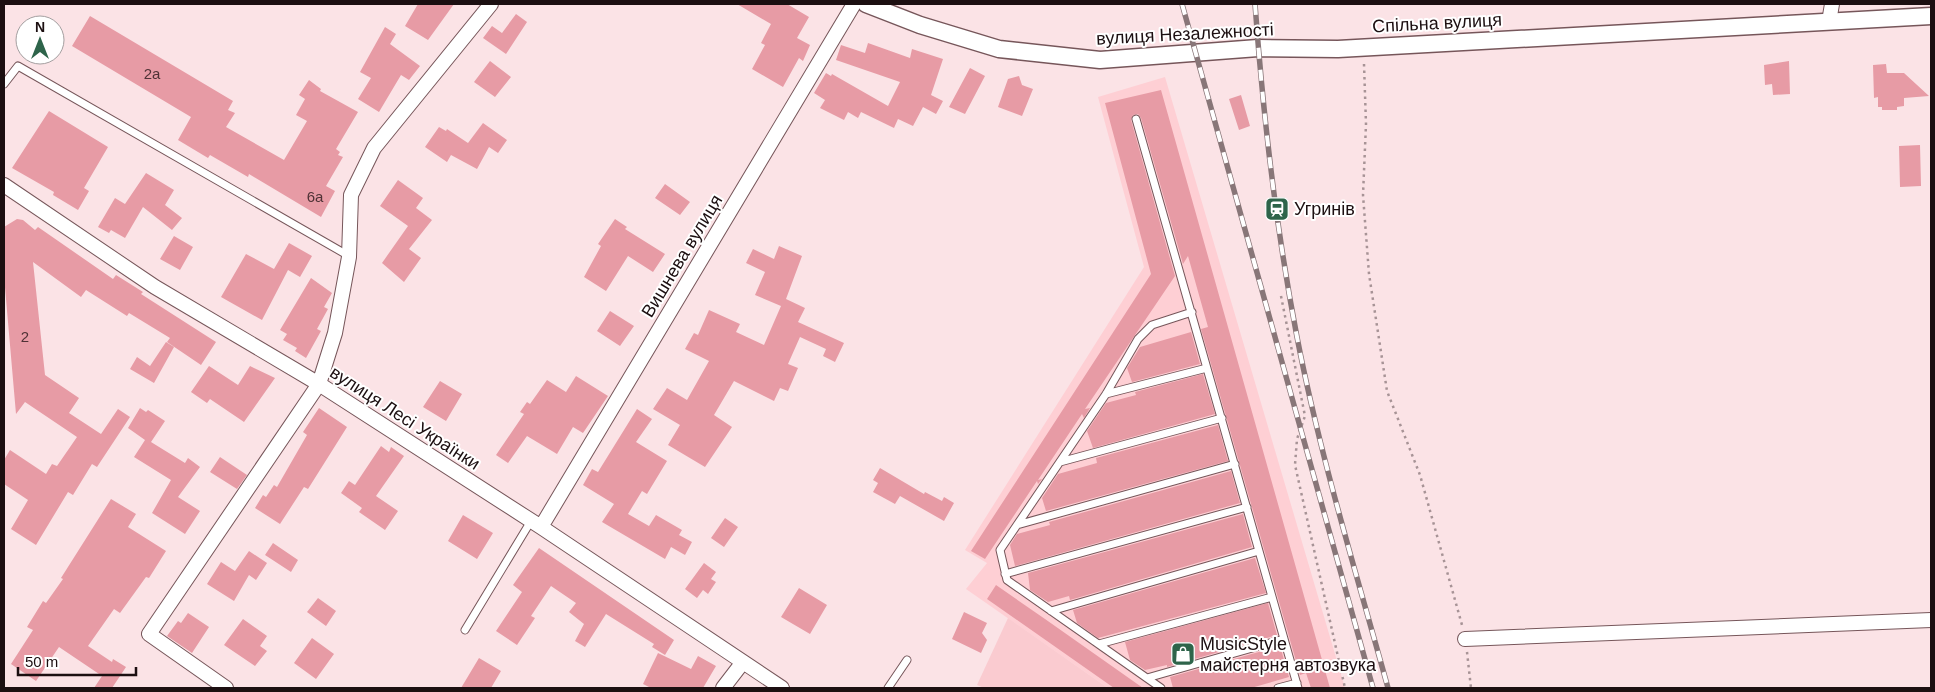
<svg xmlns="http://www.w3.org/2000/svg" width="1935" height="692" font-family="Arial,sans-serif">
  <rect width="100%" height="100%" fill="#fbe3e6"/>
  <path fill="#fecfd4" d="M1165,77L1345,688H1108L966,589L987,563L965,550L1144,267L1098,97Z"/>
  <path fill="#facbd0" d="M1008,618L1108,688H984L977,685Z"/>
  <path fill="#e79ba5" d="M418,4H454L428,40L405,26Z
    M737,4H787L809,17L797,38L810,45L803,61L799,58L783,87L752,69L765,45L761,43L771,24Z
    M516,14L527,22L506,54L483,38L492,26L502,33Z
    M90,16L233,101L228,110L235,113L226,127L284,160L307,121L296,115L305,99L299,95L309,80L321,89L320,91L358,112L336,149L340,152L338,155L343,157L326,186L335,191L321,217L249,174L248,177L210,155L208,158L178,140L191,117L72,46Z
    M385,27L396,34L390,44L420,66L409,80L401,75L379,112L358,99L371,78L360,72Z
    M868,43L910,58L912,49L943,59L931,95L943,101L936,114L923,107L913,126L898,119L894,128L861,112L858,118L848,112L844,120L820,108L825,100L814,93L826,73L831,76L832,74L888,106L900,82L836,60L841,45L865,53Z
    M490,61L511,77L495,97L474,82Z
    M1789,61L1790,94L1773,95L1772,84L1765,85L1764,65Z
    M1886,64L1887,73H1904L1929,96L1904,98V106L1897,107V110H1882V107H1878V97L1874,98L1873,65Z
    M970,68L985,76L965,114L949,107Z
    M1019,76L1022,85L1033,89L1022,116L998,107L1008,79Z
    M1161,90L1330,688H1311L1306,673L1300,675L1201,329L1208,327L1188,256L1183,264L1141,118L1138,114L1133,115L1131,120L1175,276L1085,409L1090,408L1084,418L1082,414L1038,480L1042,479L1038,484L1037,481L985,559L971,551L1151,274L1105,103Z
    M1241,95L1250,126L1239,130L1229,99Z
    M49,111L108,147L84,188L89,191L78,210L53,195L54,192L12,168Z
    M483,123L507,140L498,153L489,147L477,169L451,155L447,162L425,147L439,127L446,131L447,129L468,143Z
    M1920,145L1921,186L1900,187L1899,146Z
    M146,173L174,190L165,205L182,218L172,230L143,207L125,238L111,230L109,233L98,227L115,198L125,204Z
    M398,180L423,198L416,208L432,220L409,249L421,258L404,282L382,263L408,226L380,206Z
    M665,184L690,202L680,215L655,198Z
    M17,219L23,220L35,230L38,227L113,279L116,275L143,292L141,294L216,342L201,365L167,342L170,338L129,313L127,316L86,290L81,297L33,262L45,375L79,398L69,413L101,434L118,409L130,417L97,467L92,464L73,495L68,492L36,545L11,529L28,500L4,484V460L10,450L46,474L52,464L57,466L77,437L25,402L16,414L4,276V227Z
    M615,219L627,227L625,229L665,254L653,272L628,256L606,291L584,277L601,246L598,244Z
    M174,236L193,247L180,270L160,259Z
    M289,243L312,256L300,277L288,270L262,320L221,297L246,254L274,269Z
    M779,246L802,256L786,299L805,308L798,322L844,343L835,362L823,356L826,349L800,337L788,364L798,368L788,391L780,388L774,401L734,381L714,415L732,427L705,467L668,445L680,425L653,409L667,388L687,400L709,361L685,349L694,333L698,335L709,310L740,324L736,332L764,345L781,306L755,295L765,272L746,263L753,249L774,259Z
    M311,278L332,293L324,307L328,309L317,329L321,331L306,358L295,351L297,348L283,340L287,334L280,330Z
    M610,311L634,326L620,346L597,331Z
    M1191,332L1200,364L1132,382L1127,368L1140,347Z
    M166,342L174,347L154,383L130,369L137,357L150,366Z
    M209,366L238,385L250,366L275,378L244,422L210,399L207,403L191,392Z
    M1203,374L1215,414L1093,448L1087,431L1106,403L1136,395L1135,392Z
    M576,376L608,396L583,433L573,427L557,454L527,436L508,463L496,455L524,414L520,412L527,402L530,404L547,380L566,392Z
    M440,381L462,394L446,421L423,407Z
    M140,408L146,412L148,410L165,421L151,442L185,463L188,458L200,467L178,497L200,511L185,534L152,513L171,480L134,457L145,440L128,428Z
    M319,408L347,427L308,489L304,487L280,524L255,508L263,495L266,497L274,485L277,487L307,435L303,432Z
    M637,409L652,419L636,442L667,461L647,494L642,491L628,514L649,526L656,515L682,530L679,535L692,542L685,555L671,547L665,559L602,522L614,504L583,485L592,469L598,472Z
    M1218,425L1228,461L1046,511L1042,498L1058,474L1097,463L1096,458Z
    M381,446L389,452L391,447L404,456L376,496L398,511L385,530L359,512L362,508L341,493L349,481L355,485Z
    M220,457L247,475L237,489L210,472Z
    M880,468L924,494L925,492L942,501L944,497L954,503L944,521L900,496L895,504L873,492L878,483L873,480Z
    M1231,471L1240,503L1015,566L1010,545L1017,534L1050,525L1049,522Z
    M111,499L136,514L128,527L166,551L149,578L146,577L120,613L114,609L88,646L112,662L113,659L126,667L112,688H94L102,676L59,647L36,681L11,664L33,630L27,627L43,601L46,603L63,579L61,578Z
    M1243,514L1252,547L1070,600L1069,596L1048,602L1030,590L1028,573Z
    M463,515L493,533L477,559L448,541Z
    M725,518L738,527L724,547L711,538Z
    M273,543L298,560L291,572L265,555Z
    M539,548L674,640L665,655L652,647L654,644L606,614L585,647L575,641L584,624L569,612L576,603L551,586L531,616L535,618L517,645L496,631L522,592L513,585Z
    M249,551L267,563L256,580L249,575L234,601L207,584L221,562L235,571Z
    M1255,558L1266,593L1098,638L1077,623L1073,610Z
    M704,563L716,572L711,579L716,582L708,594L703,590L697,598L685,589Z
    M996,585L1045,619L1143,688H1114L987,599Z
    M799,588L827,605L810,634L781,617Z
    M318,598L336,611L326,626L307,612Z
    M1268,603L1277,635L1167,667V665L1145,670L1130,660L1125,642Z
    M964,612L987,623L982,633L987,640L981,653L952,639Z
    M188,613L209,627L192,653L167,636L178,621L181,623Z
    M243,619L267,636L260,646L267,651L255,666L224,645Z
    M312,638L334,654L316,679L294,663Z
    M1280,646L1289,677L1251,688H1173L1170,677Z
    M658,653L691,669L698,656L716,666L703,688H651L643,684Z
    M479,658L501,671L491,688H461Z"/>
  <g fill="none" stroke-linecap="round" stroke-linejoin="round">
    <g stroke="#76565a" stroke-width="9">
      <path id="service" d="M4,84L18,66L349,256
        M1136,119L1298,688
        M1106,394L1207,368
        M1060,462L1222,418
        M1017,525L1235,464
        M1005,574L1247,507
        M1051,611L1259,551
        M465,630L531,521
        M1099,644L1272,597
        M1147,678L1284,639
        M888,688L907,660
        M1161,688L1007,580L1000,550L1106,394L1138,339L1152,325L1192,312
        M1278,688L1297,683"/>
    </g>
    <g stroke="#76565a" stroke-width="16">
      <path id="minor" d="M1829,22L1832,4
        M4,185L155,287L319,384L541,527L782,688
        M541,527L854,4
        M1465,639L1931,620
        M226,688L149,634L319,384L335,333L349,257L351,195L374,148L491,4
        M723,688L743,662"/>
    </g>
    <g stroke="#76565a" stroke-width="19">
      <path id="tertiary" d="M866,4L920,25L999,49L1100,60L1258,48L1338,49L1931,16"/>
    </g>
    <path stroke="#a79396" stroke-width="2.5" stroke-dasharray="2.5 4" stroke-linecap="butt" d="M1364,64L1366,124L1363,195L1369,274L1387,391L1420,475L1462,625
      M1281,296L1305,416L1297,439L1295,465L1345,688
      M1467,652L1471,688"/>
    <use href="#service" stroke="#fff" stroke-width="7"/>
    <use href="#minor" stroke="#fff" stroke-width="14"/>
    <use href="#tertiary" stroke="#fff" stroke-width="16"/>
    <g stroke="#887678" stroke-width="5.5">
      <path id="rail" d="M1182,4L1373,688
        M1255,4C1263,115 1276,228 1297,337C1320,456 1356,572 1388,688"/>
    </g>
    <use href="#rail" stroke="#fff" stroke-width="4" stroke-dasharray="11" stroke-linecap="butt"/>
  </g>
  <defs>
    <g id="station-square" transform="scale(1.25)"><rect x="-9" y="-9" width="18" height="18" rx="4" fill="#2e644a" stroke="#fff"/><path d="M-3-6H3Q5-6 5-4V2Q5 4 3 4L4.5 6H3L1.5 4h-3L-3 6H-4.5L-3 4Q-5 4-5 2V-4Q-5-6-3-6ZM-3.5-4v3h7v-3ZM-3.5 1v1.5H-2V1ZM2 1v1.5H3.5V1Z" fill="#fff"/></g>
    <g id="shop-square" transform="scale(1.25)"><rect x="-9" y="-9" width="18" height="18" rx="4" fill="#2e644a" stroke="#fff"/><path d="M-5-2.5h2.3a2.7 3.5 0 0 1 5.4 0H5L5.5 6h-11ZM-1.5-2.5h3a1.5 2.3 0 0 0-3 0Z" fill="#fff"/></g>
  </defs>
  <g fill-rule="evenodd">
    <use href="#station-square" x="1277" y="209"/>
    <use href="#shop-square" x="1183" y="654"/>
  </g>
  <g text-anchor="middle" stroke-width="4" stroke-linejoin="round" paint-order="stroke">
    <g font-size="15" fill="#4f3236">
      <text x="152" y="79">2а</text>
      <text x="315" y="202">6а</text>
      <text x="25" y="342">2</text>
    </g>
    <g font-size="18" fill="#1c0f11" stroke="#fff">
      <text transform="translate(1437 23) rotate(-3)" y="6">Спільна вулиця</text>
      <text transform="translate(1185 34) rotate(-3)" y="6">вулиця Незалежності</text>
      <text transform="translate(682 256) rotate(-59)" y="6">Вишнева вулиця</text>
      <text transform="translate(405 418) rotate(33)" y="6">вулиця Лесі Українки</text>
    </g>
    <g font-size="18" fill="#1c0f11" stroke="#fff" text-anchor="start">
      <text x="1294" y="215">Угринів</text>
      <text x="1200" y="650">MusicStyle<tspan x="1200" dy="21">майстерня автозвука</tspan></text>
    </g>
  </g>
  <rect width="1935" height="692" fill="none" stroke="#1c0f11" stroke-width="10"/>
  <g transform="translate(40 40)"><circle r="24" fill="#ffffff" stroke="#a49fa0"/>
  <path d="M0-4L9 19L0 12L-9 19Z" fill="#2e644a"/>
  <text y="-8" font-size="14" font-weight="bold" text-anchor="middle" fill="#1c0f11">N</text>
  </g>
  <path d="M18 667v8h118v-8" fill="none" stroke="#1c0f11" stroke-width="2.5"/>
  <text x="25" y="667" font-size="15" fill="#1c0f11" stroke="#ffffff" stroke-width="4" paint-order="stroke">50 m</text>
</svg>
